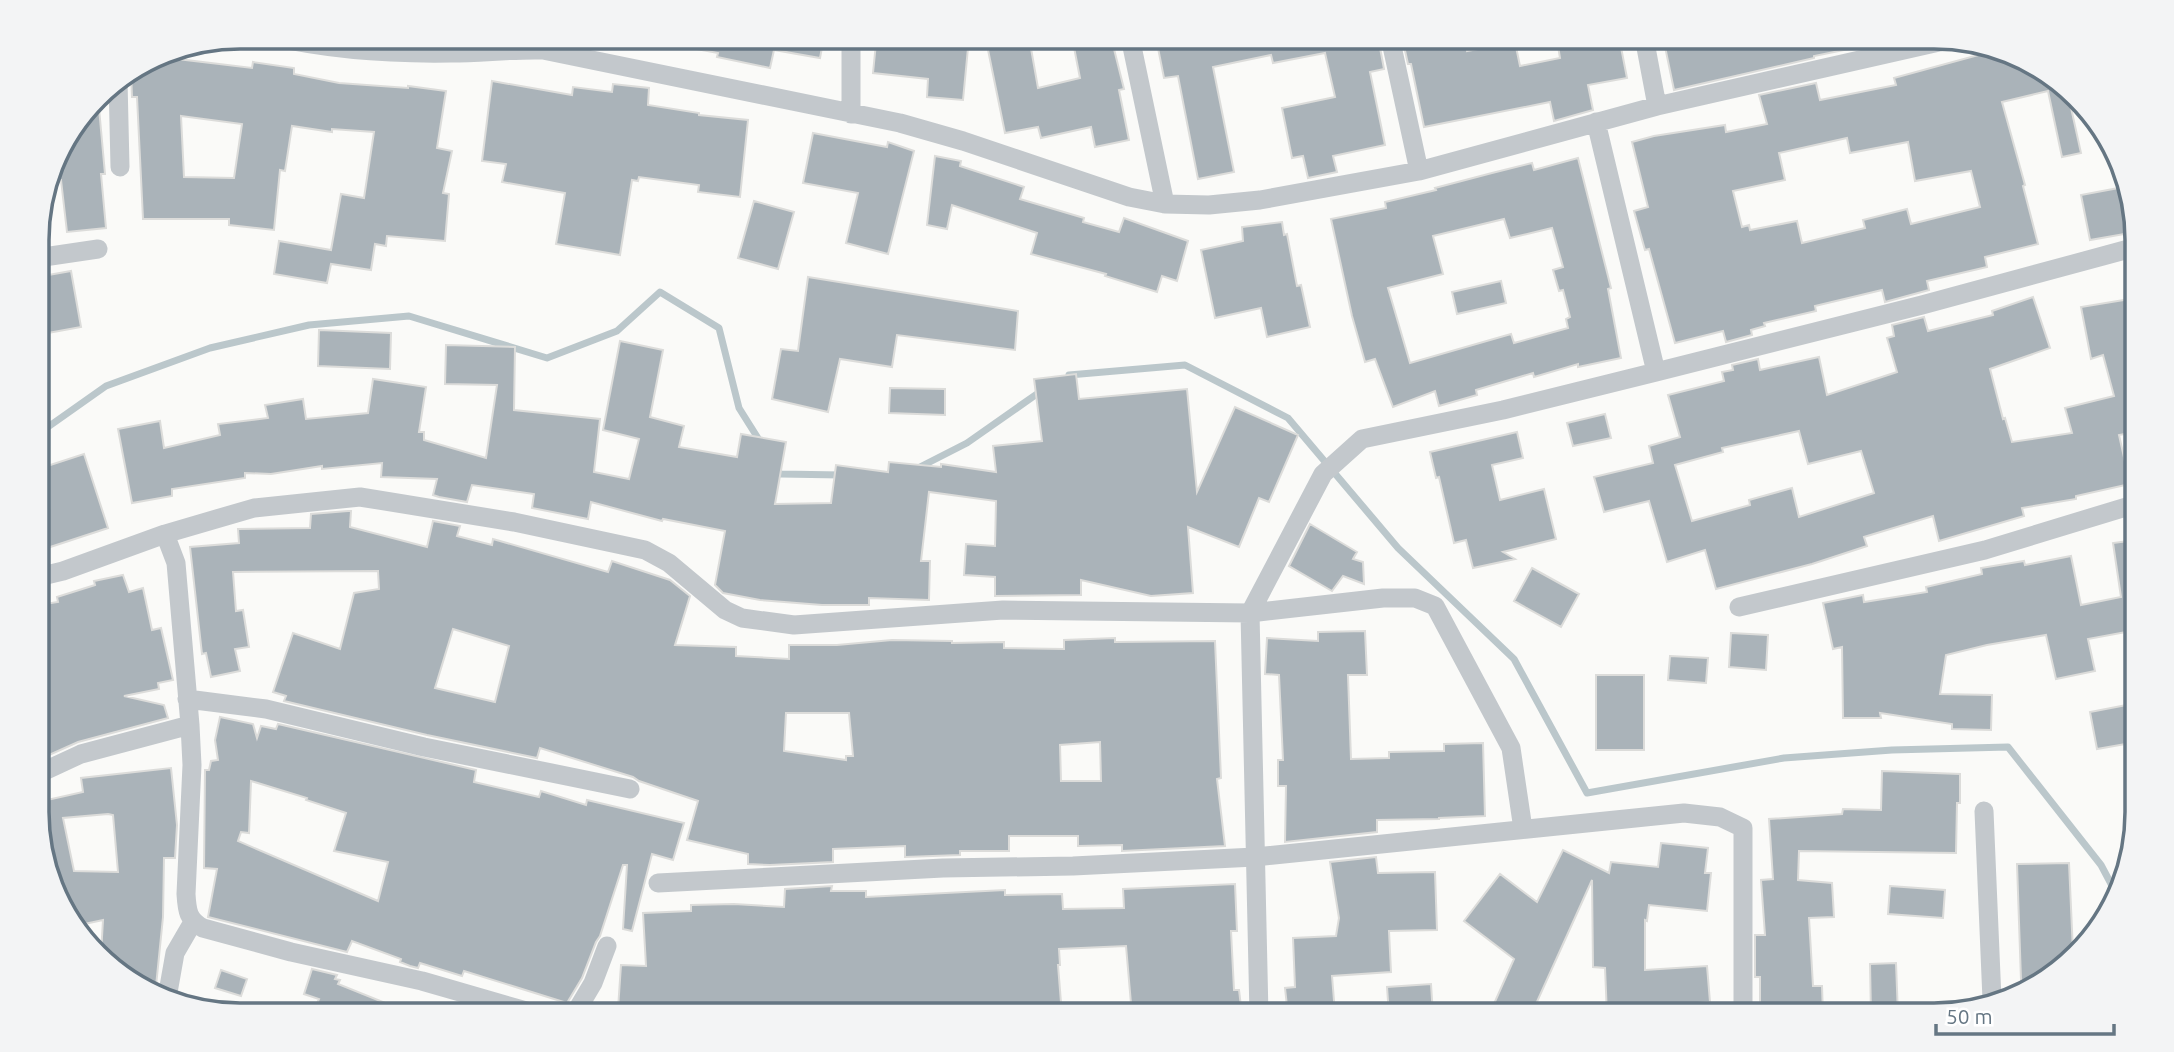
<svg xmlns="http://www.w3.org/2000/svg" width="2174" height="1052" font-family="Ubuntu,sans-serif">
  <rect width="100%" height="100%" fill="#fafaf8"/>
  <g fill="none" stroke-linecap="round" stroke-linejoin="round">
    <path stroke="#bbc7cb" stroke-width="7" d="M1069,375L1185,365L1288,418L1398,548L1514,659L1587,793L1784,758L1892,750L2008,747L2101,865L2118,897
      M38,434L106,386L210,348L309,325L409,316L547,358L617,331L660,292L719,328L739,408L761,443
      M777,468L780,474L842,475
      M918,468L967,443L1044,389"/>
  </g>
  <path fill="#aab3b9" stroke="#dcdcda" stroke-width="2" fill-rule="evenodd" d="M681,37H824L820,58L774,50L770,68L717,57L718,53L680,46Z
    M1001,37H1029L1038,88L1080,78L1072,37H1111L1124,89L1119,90L1129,140L1095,147L1091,127L1041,138L1038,127L1005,133L986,40Z
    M1191,37H1378L1384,69L1370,72L1385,145L1333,156L1337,172L1308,178L1303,156L1292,158L1282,108L1335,97L1325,53L1273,63L1271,55L1213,67L1234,172L1198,179L1178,76L1164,78L1157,43Z
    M1402,37H1465L1467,51L1515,42L1520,66L1560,58L1558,46L1580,42L1579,37H1619L1627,78L1588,85L1593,110L1554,121L1550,102L1424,127L1411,64H1408Z
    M1663,37H1863L1864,46L1814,56V58L1674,90Z
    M876,43L932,48V44L968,48L963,100L927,97L928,79L873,73Z
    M178,51V59L252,68L253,62L294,68V74L339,83L408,88V86L446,91L437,148L452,151L443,193L449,194L445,241L387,236L386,246L375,244L371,270L331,264L327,283L274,274L279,241L331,250L341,194L364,198L374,132L332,129V132L292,126L285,171L280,170L274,230L229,225V219H143L137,97H132L131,72L162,52ZM181,116L242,124L234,178L184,177Z
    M1993,51L2024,58L2068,94L2081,153L2062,157L2048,91L2002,102L2025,185L2023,186L2038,244L1985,257L1987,267L1927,281L1929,290L1885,302L1882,290L1815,306L1816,311L1764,323L1765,326L1751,330L1752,335L1726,342L1723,331L1675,343L1649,249L1645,250L1634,211L1648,207L1632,142L1654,136L1725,125L1726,132L1767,124L1759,95L1816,83L1820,100L1896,85L1894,78ZM1847,138L1850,153L1908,142L1915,181L1971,171L1980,207L1911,224L1907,209L1863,220L1865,228L1802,243L1797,221L1750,230L1749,225L1742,227L1733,191L1785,180L1779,153Z
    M492,81L572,95L573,87L612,92L613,84L649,88L648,105L699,113V115L748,120L740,197L698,192L699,185L639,177L638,181L632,180L620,255L556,244L565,193L502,182L506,164L482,161Z
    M98,97L105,174H101L106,228L67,232L61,180L49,181L58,150Z
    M813,133L887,147L888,142L914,151L888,254L846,243L858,193L803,183Z
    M935,156L961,161L960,166L1024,187L1020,199L1084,218L1083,222L1119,232L1124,218L1188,241L1177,281L1162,276L1157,292L1105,276L1106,274L1031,254L1037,233L952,205L947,229L927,225Z
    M1578,158L1611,288L1608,289L1621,358L1578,367V364L1534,377L1533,373L1476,390L1477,395L1439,406L1435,391L1393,407L1375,359L1365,362L1352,316L1331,219L1386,208L1385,202L1436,190L1435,188L1492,173L1532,163L1534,170ZM1504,219L1510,238L1552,228L1563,267L1553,270L1559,291L1563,290L1570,317L1566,319L1568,328L1514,343L1511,334L1410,363L1388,288L1443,274L1433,236Z
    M2124,187L2136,214V232L2090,240L2081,195Z
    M754,201L794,212L778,269L738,258Z
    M1282,222L1284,235L1287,234L1297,286L1301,285L1310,327L1267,337L1261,308L1215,318L1201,250L1243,241L1242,227Z
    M71,271L81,327L37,335V277Z
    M808,277L1018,311L1015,350L897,335L892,367L840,359L828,412L772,399L781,349L798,351Z
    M1501,281L1506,303L1457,314L1452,292Z
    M2033,297L2050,348L1990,369L2003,419L2005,418L2012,442L2072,433L2065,408L2114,396L2103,355L2091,359L2081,307L2136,298V432L2119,435L2130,484L2076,496V499L2022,508L2024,516L1939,541L1933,516L1864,537L1867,546L1812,564L1716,589L1705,550L1667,562L1649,501L1604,512L1594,477L1653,463L1649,446L1680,437L1668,395L1724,381L1722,372L1733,370L1732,365L1758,359L1760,370L1819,357L1827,395L1897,372L1887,338L1894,336L1892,325L1924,317L1928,331L1993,315L1992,311ZM1799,431L1808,464L1861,451L1874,493L1799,517L1792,488L1749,500L1750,505L1692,521L1675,465L1723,452L1722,448Z
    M319,330L391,333L390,369L318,366Z
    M620,341L663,350L650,417L684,426L679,447L737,457L741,434L786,442L775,504L831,503L836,465L888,472L889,462L941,467V464L996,472L993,446L1042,441L1034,379L1076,374L1079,399L1187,389L1197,492L1235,407L1298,435L1269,502L1259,498L1239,547L1188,527L1193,593L1151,596L1081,580V595L995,596V577L964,575L966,544L995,546L996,501L929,492L921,561H930L929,600L869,598V605H822L760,600L723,593L715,585L725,531L663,519L662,521L591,502L588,519L532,508L534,494L472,485L467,502L439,497L433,495L437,479L381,477L382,463L322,469V466L271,474L245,473V478L172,489V496L132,503L118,429L160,421L164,448L220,435L218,424L268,418L265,405L303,399L306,419L368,413L373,379L426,387L419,432H424V440L486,458L497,385L445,384L446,345L515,347L514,410L600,419L594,472L629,479L639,439L603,430Z
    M890,388L945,389V415L889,413Z
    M1605,414L1611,438L1573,446L1567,423Z
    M1517,432L1523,458L1492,465L1500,500L1544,489L1556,539L1503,552L1515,559L1473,568L1466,540L1454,543L1439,477L1436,478L1430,452Z
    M84,454L108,528L38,551V469Z
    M348,511H351L350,527L427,547L433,521L460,526L457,536L492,545L493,539L608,572L612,561L670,580L690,596L675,645L736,647V656L789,659V645H837L892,640L952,641V643L1004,642V648L1064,649V640L1115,638V642L1215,641L1221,778L1217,779L1225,846L1122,851V845L1078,846V836H1009V851H960V855L905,857V846L833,849V862L770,865L748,864V854L687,840L698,801L639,781L633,777L540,748L537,758L427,735L284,701L286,696L273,692L293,633L340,649L354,593L379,589L378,571L233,572L236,611L243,610L249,647L235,649L240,671L211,677L206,653L202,654L190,547L239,543L238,529L310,528L311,514ZM453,629L509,646L495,702L435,688ZM786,713H849L853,756H846V760L784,751ZM1100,742L1101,781H1061L1060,745Z
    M1310,524L1357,552L1353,559L1363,562L1364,584L1343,576L1332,591L1289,566Z
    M2136,540L2137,630L2088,639L2095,671L2056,679L2046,635L1987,645L1946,655L1940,694L1992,695L1991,730L1952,729V724L1880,713L1881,718H1843L1842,647L1833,649L1823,603L1863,595L1864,602L1927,592L1926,587L1982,574L1981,568L2024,561L2025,565L2071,556L2081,605L2121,597L2113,543Z
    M1532,568L1579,594L1561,627L1514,601Z
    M123,575L129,592L143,588L152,630L161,628L173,680L158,683L159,689L124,696L164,705L168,718L78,742L38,760V605L58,602L57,597L95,585L94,581Z
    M1365,631L1367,675H1348L1351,759L1389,758V752L1444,751V744L1483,743L1485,816L1439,818V819L1377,820V832L1285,842L1286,786H1278V760H1283L1279,675L1265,674L1267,638L1318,641V632Z
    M1731,633L1768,635L1766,670L1729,667Z
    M1670,656L1708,658L1706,683L1668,680Z
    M1596,675H1644V750H1596Z
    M2137,703V742L2097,749L2090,712Z
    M220,717L253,724L257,738L261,726L276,729L278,724L476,770L474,782L539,797L541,791L586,805L587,800L684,823L673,860L652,854L632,931L623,929L627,865H623L600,936L596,942L582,978L567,1003L464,971L462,976L420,963L418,968L410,966L400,962L401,959L352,941L347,952L208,917L217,869L204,868L205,770H209L211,761L218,760L215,740ZM251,781L307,798L306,800L346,813L334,851L388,862L378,901L238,841L241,832L249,833Z
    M171,768L177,825L175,858H164L163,917L155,996L150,994L101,954L103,920L75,926L46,856L38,822V802L83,792L81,778ZM108,814L113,815L118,872L74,871L63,818Z
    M1882,771L1960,774V803H1957L1956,853L1799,851L1798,880L1832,883L1834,917L1809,918L1813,986H1822L1823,1015H1760V977H1755V935H1765L1761,880L1773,879L1769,819L1842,814L1843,809L1881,810Z
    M1661,843L1708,848L1705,873H1711L1707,911L1649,905L1647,921L1645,920V970L1707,966L1710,1002L1636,1008V1014L1607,1015L1605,968L1593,967L1592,880L1531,1015H1489L1514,959L1464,921L1500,874L1537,902L1563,850L1609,873L1611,862L1658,867Z
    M1376,857L1378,873L1435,872L1437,930L1389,931L1391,972L1332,976L1335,1013L1288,1015L1285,988L1295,987L1293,938L1336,936L1339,918L1330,862Z
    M2069,863L2073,952L2049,979L2021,980L2017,864Z
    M1235,884L1237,931H1231L1234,990H1239L1242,1015H1132L1126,946L1059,949L1060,965H1058L1062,1015H737L740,1007L674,1012L618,1009L621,965L646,966L643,913L691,911V905L734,904L784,907L785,889L832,886L831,891H866V897L1005,890V895L1062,894L1063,909L1124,908L1123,889Z
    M1890,886L1945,890L1943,918L1888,914Z
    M1896,963L1898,1015H1871L1870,964Z
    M312,969L337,975L335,979L340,980L338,984L415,1015H312L319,999L304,994Z
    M221,970L247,979L241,996L215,988Z
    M1431,984L1433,1015H1389L1387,987Z"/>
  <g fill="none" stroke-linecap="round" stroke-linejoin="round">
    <path stroke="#c3c8cc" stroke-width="19" d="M274,37C332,50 392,54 451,53C482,53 512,49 543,50L900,123L963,141L1129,197L1165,204L1209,205L1260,200L1419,171L1657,106L1948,40
      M1130,37L1165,204
      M1390,37L1419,171
      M1644,37L1657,106
      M118,80L120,167
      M851,114V37
      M1596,122L1656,372
      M37,258L98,249
      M165,534L176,563L190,725L192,765L186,894C187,911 188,920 203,928L291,952L422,981L540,1015
      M38,577L63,571L165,534L254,508L360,497L514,522L645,550L669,563L725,610L742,618L794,625L1003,610L1250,613L1383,598H1415L1435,606L1511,748L1523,829
      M1739,607L1985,550L2136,504
      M187,699L266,709L424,747L630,789
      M38,774L81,754L190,725
      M1984,811L1992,1000
      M658,883L943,868L1073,866L1255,857L1684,813L1720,817L1743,828V1015
      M167,998L175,953L193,922
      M574,1015L593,983L607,946
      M1259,1015L1250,613L1323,474L1362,439L1503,410L1656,372L1922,305L2136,247"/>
  </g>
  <path d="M0 0H2174V1052H0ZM240 49H1934A191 191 0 0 1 2125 240V812A191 191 0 0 1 1934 1003H240A191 191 0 0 1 49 812V240A191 191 0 0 1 240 49Z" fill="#f3f4f5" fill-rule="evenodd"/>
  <path fill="none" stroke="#657683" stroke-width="3.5" d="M240 49H1934A191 191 0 0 1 2125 240V812A191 191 0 0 1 1934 1003H240A191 191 0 0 1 49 812V240A191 191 0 0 1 240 49Z"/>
  <path d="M1936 1024v10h178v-10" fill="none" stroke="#657683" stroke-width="3.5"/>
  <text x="1946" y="1024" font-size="21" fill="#657683" stroke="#ffffff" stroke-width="5" paint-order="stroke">50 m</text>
</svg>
